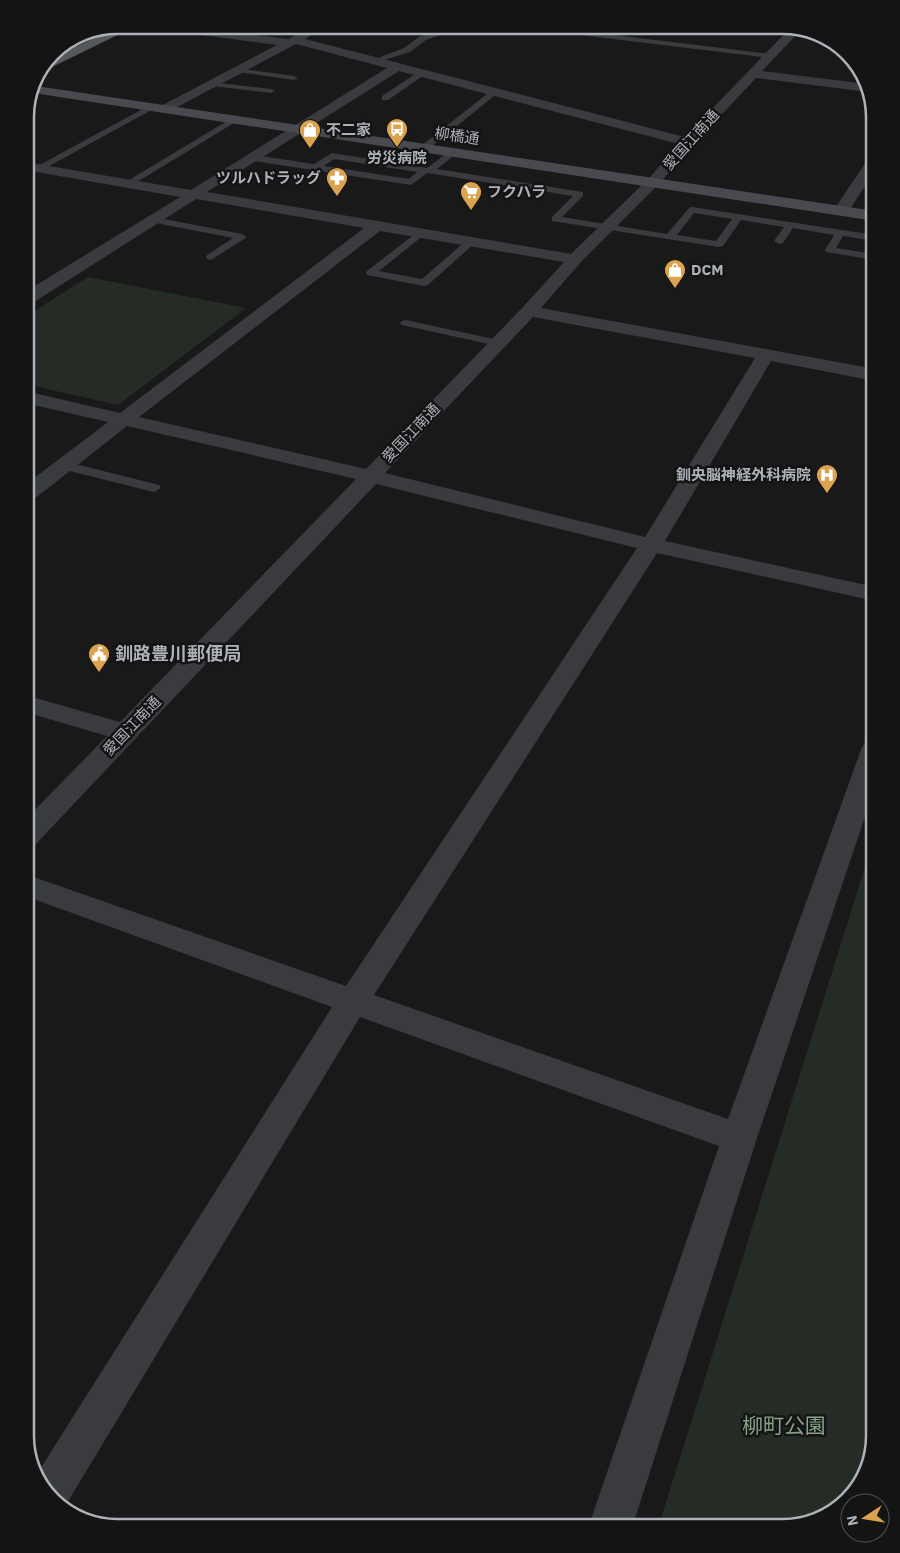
<svg xmlns="http://www.w3.org/2000/svg" width="900" height="1553" font-family="'IBM Plex Sans','Noto Sans JP',sans-serif">
  <rect width="100%" height="100%" fill="#19191a"/>
  <path fill="#252c26" d="M88,277L246,308L118,405L25,384V317Z
    M875,835V1436L860,1487L823,1519L783,1528H658Z"/>
  <g fill="none" stroke-linecap="round" stroke-linejoin="round">
    <path fill="#3a3b3f" fill-rule="evenodd" d="M247,25H257L235,38L228,36Z
      M350,25H360L350,31H344V27Z
      M458,25H469L426,40L410,52L374,63L370,61L404,48L420,36Z
      M511,25H533L770,54L774,56L770,58L514,27Z
      M235,68L294,76L298,78L294,80L238,72L234,70Z
      M420,71L427,73L388,100H382V96Z
      M210,82L271,89L275,91L271,93L213,86H210Z
      M492,90L499,92L427,150H421V146Z
      M150,105L157,107L42,170L39,171L34,168Z
      M232,118L239,120L132,185H126L124,183Z
      M453,149L457,152L456,154L437,169L583,192V196L562,217L667,234L689,208L692,207L875,235V241L843,236L836,248L875,254V260L826,252L825,250L834,235L793,228L783,243L779,244L774,241L784,227L741,220L723,246L719,247L552,221V217L573,196L427,173L411,185L254,161L250,158L254,155L314,164L332,153L427,168ZM334,159L417,172L409,179L324,166ZM694,213L732,219L716,241L677,235Z
      M154,217L242,234L247,237L211,260L207,259L206,257L207,255L233,238L151,222V218Z
      M420,230L425,233L424,235L379,271L422,279L467,240L471,239L476,242L428,285L424,286L367,275L366,273L367,271Z
      M406,320L498,340L504,343L498,346L402,325L400,323L402,321Z
      M63,461L159,485L161,488L154,492L58,468L56,465Z"/>
    <path fill="#3a3b3f" fill-rule="evenodd" d="M144,25H176L288,39L314,25H329L305,39L685,137L792,26L802,29L762,71L867,84L868,92L756,78L693,145L659,184L581,262L541,308L875,369V381L771,361L665,541L875,587V601L657,553L374,995L728,1119L862,747L866,741L875,738V787L757,1138L632,1528H588L719,1146L360,1017L64,1508L35,1477L332,1007L25,896V874L346,986L637,548L376,484L35,845L25,848V820L107,736L25,712V695L120,722L356,479L127,426L33,500L25,501V485L108,422L25,403V391L120,413L364,228L196,199L31,304L25,305V292L180,197L25,170V162L191,190L387,68L296,44L166,113L161,112L159,109L161,106L277,45L150,28ZM399,71L679,144L649,178L571,254L207,192ZM380,231L564,262L523,307L366,469L139,417ZM533,317L755,358L645,537L385,473Z
      M875,155V170L849,211L846,214H836L833,211L870,156Z"/>
    <path fill="#484a4f" fill-rule="evenodd" d="M36,86L875,211V221L33,93Z"/>
    <path fill="#56585d" fill-rule="evenodd" d="M123,25H138L50,68H45L49,59Z"/>
  </g>
  <defs>
    <g id="bus-pin" transform="scale(1.125)"><path d="M0 17L-7.5 6A9.5 9.5 0 1 1 7.5 6Z" fill="#dba34f" stroke="#141415"/><path d="M-5-6H5V4H4V6H2V4H-2V6H-4V4H-5ZM-3.5-4V0h7V-4ZM-3.5 1.2v1.5H-2V1.2ZM2 1.2v1.5H3.5V1.2Z" fill="#fff"/></g>
    <g id="shop-pin" transform="scale(1.125)"><path d="M0 17L-7.5 6A9.5 9.5 0 1 1 7.5 6Z" fill="#dba34f" stroke="#141415"/><path d="M-5-2.5h2.3a2.7 3.5 0 0 1 5.4 0H5L5.5 6h-11ZM-1.5-2.5h3a1.5 2.3 0 0 0-3 0Z" fill="#fff"/></g>
    <g id="pharmacy-pin" transform="scale(1.125)"><path d="M0 17L-7.5 6A9.5 9.5 0 1 1 7.5 6Z" fill="#dba34f" stroke="#141415"/><path d="M-2-6h4v4h4v4h-4v4h-4v-4h-4v-4h4Z" fill="#fff"/></g>
    <g id="supermarket-pin" transform="scale(1.125)"><path d="M0 17L-7.5 6A9.5 9.5 0 1 1 7.5 6Z" fill="#dba34f" stroke="#141415"/><path d="M-6-5.5h2.5l.6 2H6L4.5 2H-2.5L-4.4-4H-6ZM-1.5 3.2a1.3 1.3 0 1 0 .1 0ZM3 3.2a1.3 1.3 0 1 0 .1 0Z" fill="#fff"/></g>
    <g id="hospital-pin" transform="scale(1.125)"><path d="M0 17L-7.5 6A9.5 9.5 0 1 1 7.5 6Z" fill="#dba34f" stroke="#141415"/><path d="M-5-5h3v3.5h4V-5h3V5h-3V1.5h-4V5h-3Z" fill="#fff"/></g>
    <g id="civic-pin" transform="scale(1.125)"><path d="M0 17L-7.5 6A9.5 9.5 0 1 1 7.5 6Z" fill="#dba34f" stroke="#141415"/><path d="M-.6-6.5H3V-4.5H.6V-3L4-1V1h2V6H-6V1h2V-1L-.6-3ZM-1.2 2.5V6h2.4V2.5Z" fill="#fff"/></g>
  </defs>
  <g fill-rule="evenodd">
    <use href="#bus-pin" x="397" y="129"/>
    <use href="#shop-pin" x="310" y="130"/>
    <use href="#pharmacy-pin" x="337" y="178"/>
    <use href="#supermarket-pin" x="471" y="192"/>
    <use href="#shop-pin" x="675" y="270"/>
    <use href="#hospital-pin" x="827" y="475"/>
    <use href="#civic-pin" x="99" y="654"/>
  </g>
  <g text-anchor="middle" stroke-width="5" stroke-linejoin="round" paint-order="stroke">
    <g font-size="15" font-weight="bold" fill="#adb1b8" stroke="#141415" text-anchor="start">
      <text x="326" y="135">不二家</text>
      <text x="397" y="163" text-anchor="middle">労災病院</text>
      <text x="321" y="183" text-anchor="end">ツルハドラッグ</text>
      <text x="487" y="197">フクハラ</text>
      <text x="691" y="275">DCM</text>
      <text x="811" y="480" text-anchor="end">釧央脳神経外科病院</text>
    </g>
    <g font-size="15" fill="#adb1b8" stroke="#141415">
      <text transform="translate(457 136) rotate(8)" y="5">柳橋通</text>
      <text transform="translate(691 140) rotate(-48)" y="5">愛国江南通</text>
      <text transform="translate(411 433) rotate(-46)" y="5">愛国江南通</text>
      <text transform="translate(132 726) rotate(-46)" y="5">愛国江南通</text>
    </g>
    <g font-size="18" font-weight="bold" fill="#adb1b8" stroke="#141415" text-anchor="start">
      <text x="115" y="660">釧路豊川郵便局</text>
    </g>
    <g font-size="21" fill="#86a186" stroke="#141415">
      <text x="784" y="1433">柳町公園</text>
    </g>
  </g>
  <path d="M0 0H900V1553H0ZM117 34H783A83 83 0 0 1 866 117V1436A83 83 0 0 1 783 1519H117A83 83 0 0 1 34 1436V117A83 83 0 0 1 117 34Z" fill="#141415" fill-rule="evenodd"/>
  <path fill="none" stroke="#adb1b8" stroke-width="2.5" d="M117 34H783A83 83 0 0 1 866 117V1436A83 83 0 0 1 783 1519H117A83 83 0 0 1 34 1436V117A83 83 0 0 1 117 34Z"/>
  <g transform="translate(865 1518) rotate(258)"><circle r="24" fill="#141415" stroke="#515356"/>
  <path d="M0-4L9 19L0 12L-9 19Z" fill="#dba34f"/>
  <text y="-8" font-size="14" font-weight="bold" text-anchor="middle" fill="#adb1b8">N</text>
  </g>
</svg>
